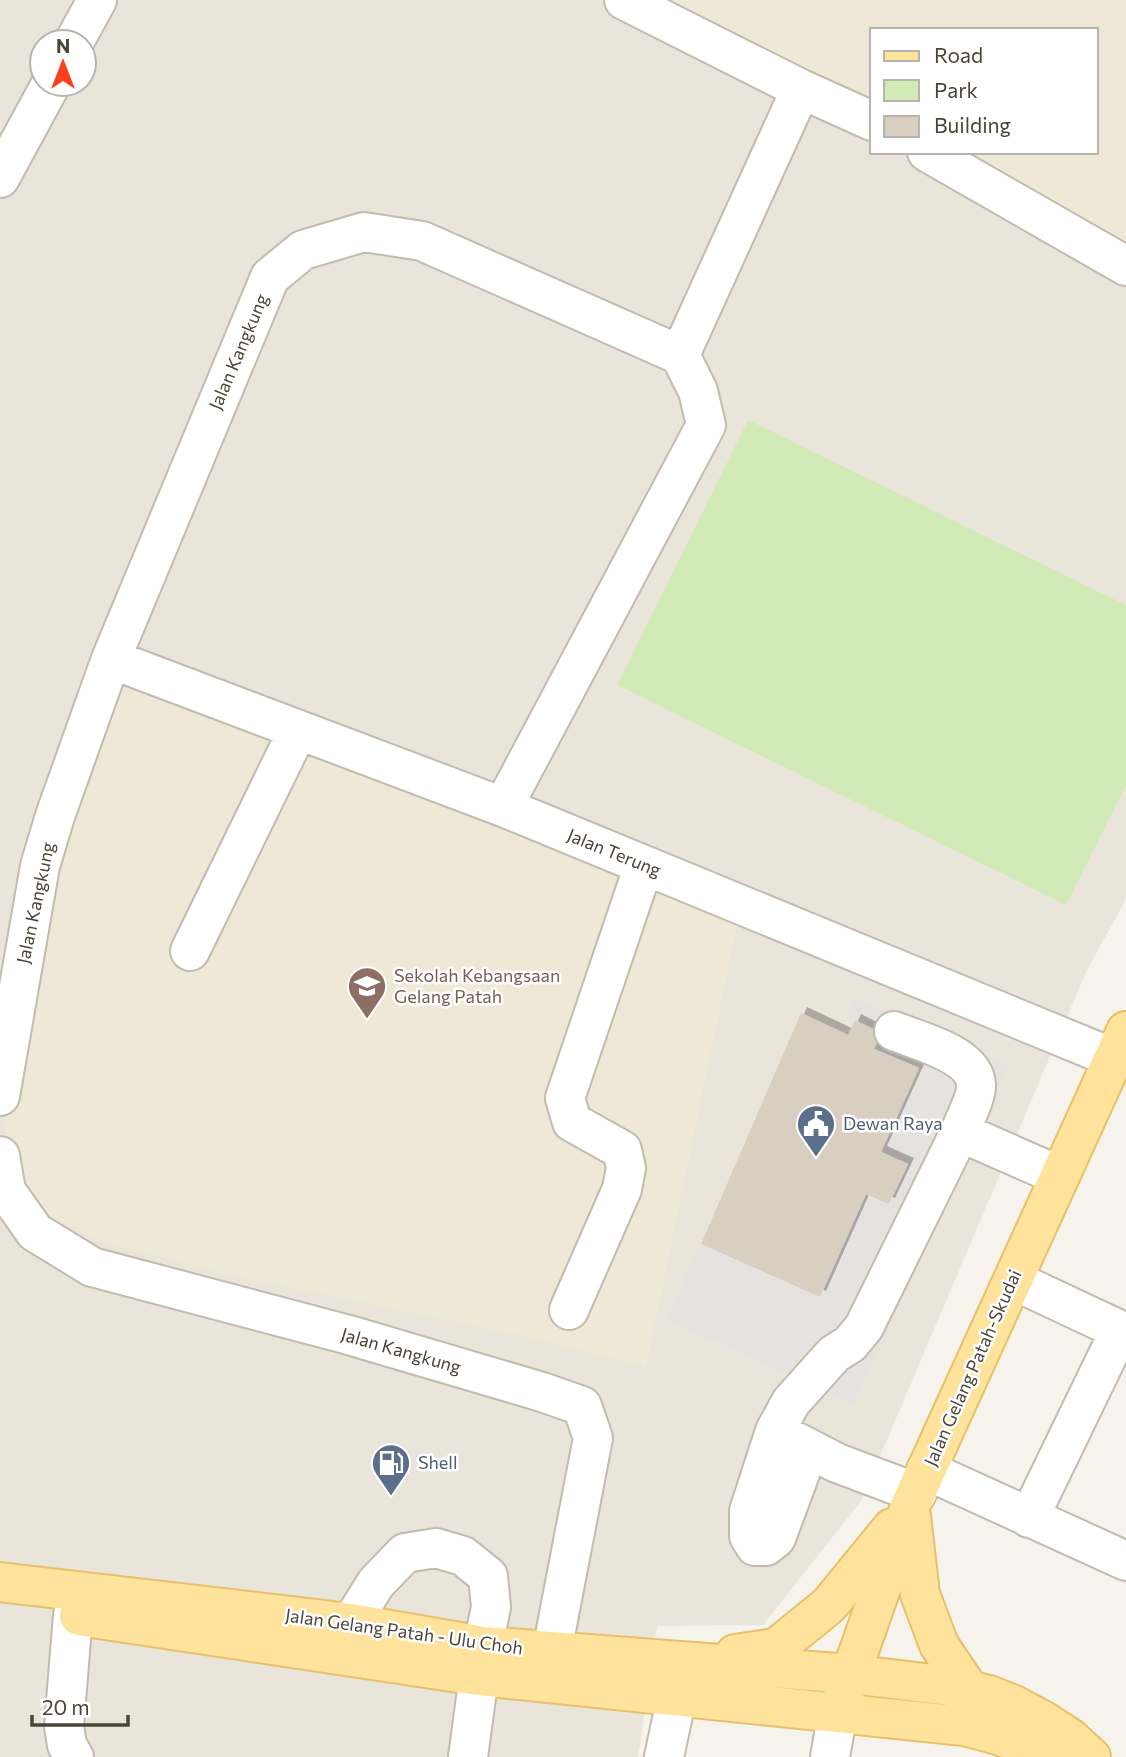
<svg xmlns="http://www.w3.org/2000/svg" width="1126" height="1757" font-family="Commissioner,sans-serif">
  <defs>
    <filter id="shadow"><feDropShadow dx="6" dy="-6" stdDeviation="0" flood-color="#0004"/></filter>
  </defs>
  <rect width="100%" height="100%" fill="#f6f3ec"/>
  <path fill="#eae5da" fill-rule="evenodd" d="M0,0H1126V899L1086,972L861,1501L763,1625L657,1626L638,1757H0ZM872,30H1096V152H872ZM42,42H84V84H42Z"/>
  <path fill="#efe8d6" d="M666,0H1126V259L922,152H1096V30H872V126Z
    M115,675L738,920L646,1367L500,1331L230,1275L96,1240L38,1212L8,1167L3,1097L31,943Z"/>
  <path fill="#d2eab5" d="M748,420L1126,605V785L1066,905L617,685Z"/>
  <path fill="#e5e3e0" d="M856,999L1008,1066L854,1404L666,1319L701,1244L819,1297L866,1194L890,1203L907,1164L881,1152L919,1069L874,1049L881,1033L847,1017Z"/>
  <path fill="#d8cfc1" filter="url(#shadow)" d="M801,1013L848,1035L855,1020L881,1033L874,1049L919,1068L881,1152L908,1164L889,1204L866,1194L820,1297L701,1244Z"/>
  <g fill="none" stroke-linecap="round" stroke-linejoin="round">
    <g stroke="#c2bbae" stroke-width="42">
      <path id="minor" d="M624,0L801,89L872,121
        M74,42L97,0
        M927,152L1126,266
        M0,178L51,84
        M680,355L801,89
        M111,659L503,807L1113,1058
        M190,951L298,730
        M894,1031C918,1041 975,1054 976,1085C977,1096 964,1121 960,1132
        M0,1096L40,866L55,816L111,659L270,277L303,250L364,232L422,241L680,355L698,391L706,425L503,807
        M0,1156L6,1191L35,1232L92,1267L349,1335L542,1392L582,1406L593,1438L552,1651L549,1683
        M1013,1280L1126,1333
        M569,1310L622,1189L626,1168L622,1150L572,1122L565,1098L644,865
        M775,1431L791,1402L834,1354L850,1344L864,1327L960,1132L1060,1176
        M809,1449L776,1538L766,1546H755L749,1536V1511L775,1431L837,1463L917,1493
        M926,1470L1126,1561
        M1029,1518L1120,1330
        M73,1615L64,1726L67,1745L74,1757
        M335,1649L376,1583L405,1553L436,1548L463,1556L488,1576L491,1607L483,1646L468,1757
        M664,1757L677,1696L687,1664
        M830,1757L838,1712"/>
    </g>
    <g stroke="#e6c16a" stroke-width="42">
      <path id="major" d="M911,1516L920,1594L939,1645L970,1691
        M0,1582L350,1623L483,1646L851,1674L949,1686L989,1695L1014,1705L1042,1720L1070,1738L1091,1757
        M79,1616L479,1676L964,1726C992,1733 1020,1740 1043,1757
        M735,1654L776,1648L829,1605L892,1528
        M843,1696L910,1506L1126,1031"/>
    </g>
    <use href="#minor" stroke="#fff" stroke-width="38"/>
    <use href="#major" stroke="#ffe39c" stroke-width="38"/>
  </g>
  <defs>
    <g id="school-pin" transform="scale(2.0125)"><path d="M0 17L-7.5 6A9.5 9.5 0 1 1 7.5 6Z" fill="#8d6e63" stroke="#fff"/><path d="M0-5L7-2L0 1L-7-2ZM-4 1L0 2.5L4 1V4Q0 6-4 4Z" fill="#fff"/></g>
    <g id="civic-pin" transform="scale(2.0125)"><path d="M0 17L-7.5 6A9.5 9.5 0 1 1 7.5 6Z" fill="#5c6f8a" stroke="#fff"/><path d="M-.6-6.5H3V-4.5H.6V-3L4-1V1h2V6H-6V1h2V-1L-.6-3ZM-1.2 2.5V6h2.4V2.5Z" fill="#fff"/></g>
    <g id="fuel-pin" transform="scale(2.0125)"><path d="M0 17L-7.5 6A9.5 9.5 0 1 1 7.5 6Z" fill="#5c6f8a" stroke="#fff"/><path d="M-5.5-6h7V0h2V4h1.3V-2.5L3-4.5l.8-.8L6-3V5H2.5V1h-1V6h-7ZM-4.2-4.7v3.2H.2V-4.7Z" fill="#fff"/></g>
  </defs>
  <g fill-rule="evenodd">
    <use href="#school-pin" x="367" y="986"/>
    <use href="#civic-pin" x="816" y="1124"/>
    <use href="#fuel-pin" x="391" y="1463"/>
  </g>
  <g text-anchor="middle" stroke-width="5" stroke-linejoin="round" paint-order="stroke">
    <g font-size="18" fill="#4b4439" stroke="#fff">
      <text transform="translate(239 352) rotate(-67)" y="6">Jalan Kangkung</text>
      <text transform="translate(614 853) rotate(22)" y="6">Jalan Terung</text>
      <text transform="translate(36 903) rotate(-78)" y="6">Jalan Kangkung</text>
      <text transform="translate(401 1351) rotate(16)" y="6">Jalan Kangkung</text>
      <text transform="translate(973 1368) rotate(-66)" y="6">Jalan Gelang Patah-Skudai</text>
      <text transform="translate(404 1632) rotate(8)" y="6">Jalan Gelang Patah - Ulu Choh</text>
    </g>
    <g font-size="18" fill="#785e54" stroke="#fff" text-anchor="start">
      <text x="394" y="982">Sekolah Kebangsaan<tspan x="394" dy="21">Gelang Patah</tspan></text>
    </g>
    <g font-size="18" fill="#4e5e75" stroke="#fff" text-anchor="start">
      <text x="843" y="1130">Dewan Raya</text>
      <text x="418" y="1469">Shell</text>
    </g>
  </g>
  <rect x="870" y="28" width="228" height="126" fill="#ffffff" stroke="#b7b4b0" stroke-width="2"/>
  <rect x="884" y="51" width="35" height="10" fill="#ffe39c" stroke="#b7b4b0" stroke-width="2"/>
  <text x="934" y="63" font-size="21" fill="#4b4439">Road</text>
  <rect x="884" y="80" width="35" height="21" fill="#d2eab5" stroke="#b7b4b0" stroke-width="2"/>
  <text x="934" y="98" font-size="21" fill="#4b4439">Park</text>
  <rect x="884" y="116" width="35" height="21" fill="#d8cfc1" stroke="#b7b4b0" stroke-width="2"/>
  <text x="934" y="133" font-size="21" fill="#4b4439">Building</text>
  <g transform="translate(63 63)"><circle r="33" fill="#ffffff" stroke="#b7b4b0" stroke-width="2"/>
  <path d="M0-5L12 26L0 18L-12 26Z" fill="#fc3f1d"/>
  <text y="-10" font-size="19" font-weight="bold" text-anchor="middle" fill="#4b4439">N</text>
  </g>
  <path d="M32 1715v10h96v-10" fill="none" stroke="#4b4439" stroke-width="3.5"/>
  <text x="42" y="1715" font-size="21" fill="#4b4439" stroke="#ffffff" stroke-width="5" paint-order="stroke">20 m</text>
</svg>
